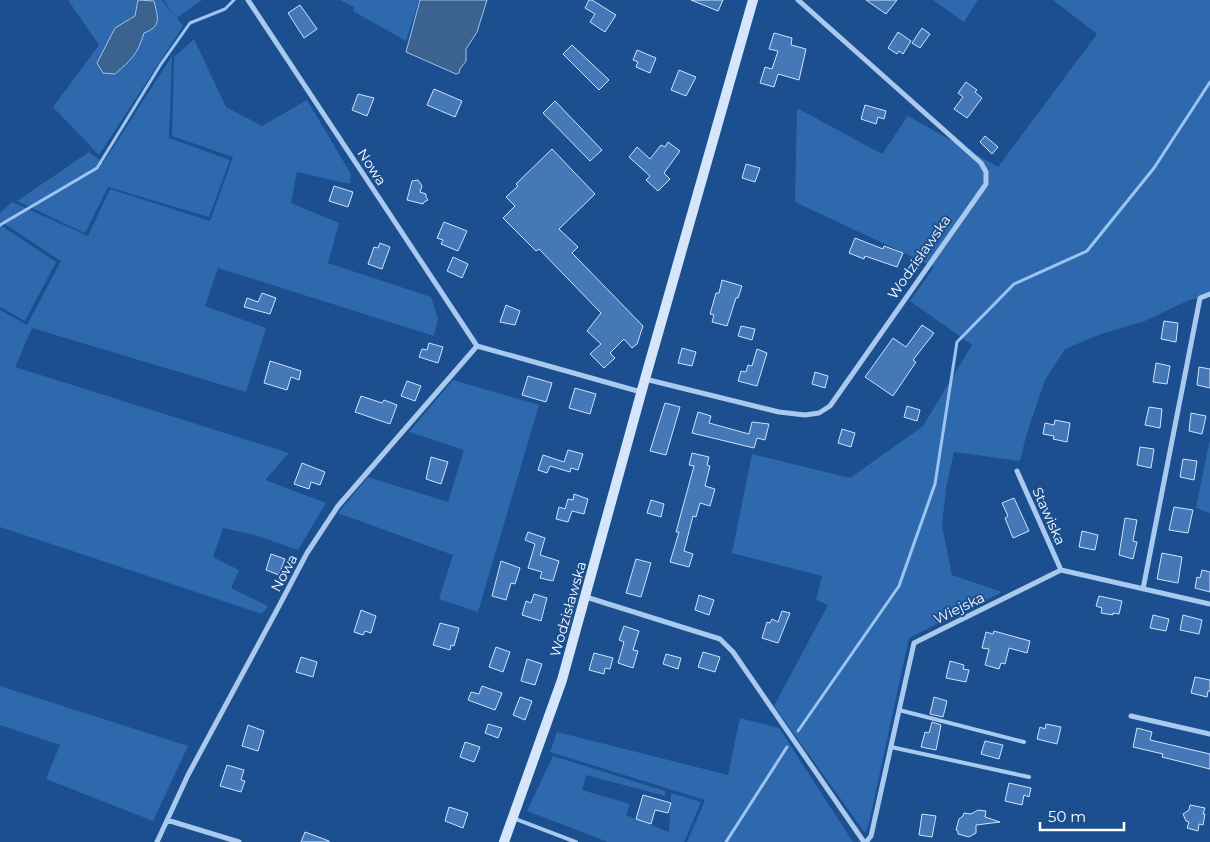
<svg xmlns="http://www.w3.org/2000/svg" width="1210" height="842" font-family="Montserrat,sans-serif">
  <rect width="100%" height="100%" fill="#1b4f8f"/>
  <path fill="#2e69ad" d="M68,0H131V2L132,0H162L175,17L164,0H202L177,18L183,26L99,155L53,107L99,45Z
    M340,0H419L406,41L353,11L354,7Z
    M933,0H978L964,22Z
    M1053,0H1210V295L1189,300L1145,321L1101,334L1065,349L1045,380L1026,436L1020,461L954,452L946,488L942,525L952,575L1002,592L909,638L869,823L865,833L774,706L828,605L816,600L822,576L732,553L752,454L850,478L923,426L972,345L910,301L934,267L795,202L797,108L882,154L908,116L998,167L1097,34Z
    M194,39L226,107L262,126L307,100L351,174L350,184L297,172L291,203L339,223L328,263L431,297L438,318L434,336L218,268L205,306L266,328L246,392L32,328L15,367L289,453L265,480L326,503L298,550L255,535L223,528L213,557L239,570L231,588L268,606L262,614L0,527V310L27,325L61,261L0,221V213L12,202L88,236L110,189L210,221L233,157L172,136L174,57Z
    M172,56L169,138L230,160L209,217L108,187L85,233L17,201L89,152L103,163Z
    M0,225L56,262L25,321L0,307Z
    M453,380L539,405L478,612L439,599L453,555L338,513L368,477L448,502L464,450L409,432Z
    M1210,439V513L1196,508Z
    M0,686L188,746L153,821L46,779L60,745L0,725Z
    M740,718L779,728L853,842H687L705,800L550,752L557,732L728,775Z
    M553,756L665,791V796L586,775L582,790L630,804L626,815L669,832L671,793L701,802L684,842H608L527,811Z"/>
  <path fill="#3c6290" stroke="#9cc4f0" d="M138,0L154,1C158,18 162,26 144,33C138,54 131,60 115,74L103,73L97,63L115,28L135,16Z
    M420,0H487L477,32L466,49V61L460,69L459,73L456,74L406,52Z"/>
  <g fill="none" stroke-linecap="round" stroke-linejoin="round">
    <path stroke="#9cc4f0" stroke-width="3" d="M0,225L97,168L161,64L190,23L225,9L234,0
      M798,731L899,586L935,484L957,342L1014,284L1087,251L1154,168L1210,82
      M726,842L787,747"/>
  </g>
  <path fill="#4478b7" stroke="#cfe3fa" d="M589,0H592L616,15L605,32L590,22L595,14L585,8Z
    M691,0H723L718,11Z
    M866,0H897L886,14Z
    M300,5L317,29L304,38L288,13Z
    M922,28L930,34L920,48L912,43Z
    M898,32L911,41L903,54L899,51L897,54L888,48Z
    M774,33L792,38L791,45L806,49L799,80L778,74L774,87L760,83L765,67L772,69L778,51L769,49Z
    M572,45L609,80L599,90L563,54Z
    M637,50L656,58L650,73L636,67L638,62L633,60Z
    M679,70L696,77L686,96L671,90Z
    M966,82L977,90L975,92L982,98L967,118L954,109L963,97L958,93Z
    M434,89L462,101L455,117L427,105Z
    M358,94L374,98L367,116L352,110Z
    M555,101L602,150L590,161L543,113Z
    M865,105L886,111L884,119L878,117L876,124L861,119Z
    M985,136L998,147L992,154L980,142Z
    M668,142L680,151L664,173L670,179L658,191L646,180L650,176L629,157L637,147L650,159L661,145L665,147Z
    M552,149L595,194L559,229L578,247L572,253L643,326L637,344L632,348L624,339L610,353L615,358L604,368L590,354L601,344L587,331L601,313L539,249L536,251L503,218L515,206L506,197L518,186L516,184Z
    M746,164L760,168L755,182L742,178Z
    M418,180L422,186L420,192L426,194V197L428,200L424,202L423,204L407,200L412,181Z
    M334,186L353,192L348,207L329,201Z
    M444,222L467,231L458,251L441,244L443,240L437,238Z
    M855,238L883,249L884,246L903,253L897,267L865,256L864,259L849,253Z
    M380,243L390,247L382,269L368,264L374,247L378,248Z
    M453,257L468,264L462,278L447,271Z
    M722,280L742,286L738,298H736L727,326L712,322L714,315L710,314L716,293H719Z
    M262,293L276,298L270,314L244,307L247,298L258,302Z
    M506,305L520,311L515,325L500,322Z
    M1164,321L1178,323L1176,342L1161,339Z
    M922,325L934,333L913,360L916,362L893,396L865,377L893,338L906,347Z
    M741,326L755,329L752,340L738,336Z
    M429,343L443,347L438,363L419,357L422,349L427,350Z
    M682,348L696,352L692,366L678,363Z
    M757,349L767,353L757,386L738,381L741,371L746,372L748,365L752,366Z
    M270,361L301,371L299,380L291,377L287,390L264,383Z
    M1156,363L1170,366L1167,384L1153,382Z
    M1199,367L1210,369V388L1197,385Z
    M815,372L828,376L825,388L812,384Z
    M528,376L552,383L546,402L522,395Z
    M407,381L421,386L415,401L401,396Z
    M575,388L596,394L590,414L569,408Z
    M361,396L382,403L384,400L397,405L390,424L355,412Z
    M665,403L680,407L666,455L650,451Z
    M907,406L920,410L917,421L904,417Z
    M1149,407L1162,409L1160,428L1145,425Z
    M698,412L711,416L709,423L749,434L752,422L769,424L765,440L757,438L754,448L692,433Z
    M1191,413L1206,416L1202,434L1189,431Z
    M1055,420L1070,423L1067,442L1053,439L1054,436L1043,434L1045,423L1054,425Z
    M842,429L855,433L851,447L838,443Z
    M1140,447L1154,449L1151,468L1137,465Z
    M568,450L583,454L578,470L571,468L570,472L550,466L547,473L538,470L543,455L564,462Z
    M692,453L709,457L707,465L710,466L705,486L715,489L710,506L700,503L696,517L693,516L684,551L693,554L689,567L670,562L679,532H676L694,466L689,465Z
    M431,457L448,462L441,484L426,479Z
    M1183,459L1197,461L1194,480L1180,477Z
    M302,463L325,472L320,485L311,482L309,489L294,484Z
    M574,494L588,499L584,514L572,511L568,522L556,519L559,507L565,509L568,499L573,500Z
    M1014,498L1029,531L1013,538L1005,518L1008,516L1002,503Z
    M651,500L664,504L661,517L647,513Z
    M1174,507L1193,510L1188,533L1169,530Z
    M1125,518L1137,520L1133,541L1137,542L1133,559L1119,555Z
    M1082,531L1098,535L1095,550L1079,547Z
    M528,532L545,538L540,555L559,561L553,581L540,578L542,572L528,568L535,544L525,540Z
    M1162,553L1182,557L1178,583L1157,579Z
    M271,554L285,559L279,575L266,570Z
    M636,559L651,563L641,597L626,593Z
    M501,561L520,568L515,584L511,583L506,600L492,596Z
    M1202,570L1210,572V592L1195,588L1197,577L1200,578Z
    M534,594L547,598L541,621L522,615L526,601L531,603Z
    M699,595L714,600L709,615L695,610Z
    M1099,596L1122,601L1119,614L1113,613V615L1101,613L1102,608L1096,606Z
    M361,610L376,616L371,633L365,631L363,635L354,632Z
    M782,611L790,613L778,643L762,638L767,622L770,623L772,619L778,622Z
    M1153,615L1169,619L1166,631L1150,628Z
    M1183,615L1202,620L1199,634L1180,630Z
    M440,623L459,628L454,646L451,645L450,650L433,645Z
    M624,626L639,631L633,650L638,651L633,668L618,663L624,642L619,640Z
    M994,631L1030,641L1027,653L1009,648L1005,664L1001,663L999,669L985,665L989,649L982,648L986,632L993,634Z
    M496,647L510,652L503,672L489,667Z
    M703,652L720,657L715,672L698,667Z
    M594,653L613,658L610,669L605,668L604,674L589,670Z
    M666,654L681,658L678,669L663,664Z
    M301,657L317,662L313,677L296,672Z
    M527,659L542,664L535,685L521,681Z
    M950,661L964,665L963,669L969,670L966,682L946,678Z
    M1195,677L1210,680V691H1208L1207,697L1191,693Z
    M482,686L502,693L495,710L468,700L471,692L479,694Z
    M520,697L532,701L525,720L513,715Z
    M934,697L947,701L943,717L930,714Z
    M932,722L941,725L936,750L921,747L925,732L929,733Z
    M488,724L502,728L498,738L485,733Z
    M1046,724L1061,727L1057,744L1037,739L1040,727L1045,729Z
    M248,725L264,731L258,751L242,746Z
    M1137,728L1152,732L1150,740L1210,754V769L1162,757L1163,754L1133,747Z
    M985,741L1003,745L999,759L981,754Z
    M465,742L480,747L474,762L460,757Z
    M227,765L244,770L241,780L245,781L241,792L220,786Z
    M1009,783L1031,788L1029,797L1024,795L1022,805L1005,801Z
    M643,795L671,803L668,813L655,810L651,824L636,819Z
    M1190,805L1205,808L1203,814H1205L1203,825L1199,824L1198,831L1187,828L1189,822L1186,821L1183,814L1189,810Z
    M449,807L468,813L463,828L445,821Z
    M978,810L986,811L985,817L1000,822L976,825V833L969,837L958,834V831L956,830L959,819L963,816L964,813L971,814Z
    M922,814L936,816L932,837L919,835Z
    M305,832L329,841V842H301Z"/>
  <g fill="none" stroke-linecap="round" stroke-linejoin="round">
    <path stroke="#a9c9ee" stroke-width="4" d="M899,710L1024,742
      M891,747L1029,777
      M513,818L576,842"/>
    <path stroke="#a9c9ee" stroke-width="5" d="M248,0L477,346
      M645,379L779,412L805,415L819,413L830,406L986,184V172L981,163L798,0
      M1017,471L1061,570
      M1143,589L1200,298L1210,294
      M586,597L720,639L733,652L864,842
      M1131,716L1210,734
      M167,820L239,842
      M157,842L188,775L279,606L307,553L338,506L477,346L641,392
      M866,842L871,836L914,643L1061,570L1210,604"/>
    <path stroke="#d6e6fa" stroke-width="10" d="M504,842L562,680L645,379L753,0"/>
  </g>
  <g text-anchor="middle" stroke-width="4" stroke-linejoin="round" paint-order="stroke">
    <g font-size="14" fill="#fff" stroke="#1b4f8f">
      <text transform="translate(372 167) rotate(57)" y="5">Nowa</text>
      <text transform="translate(919 257) rotate(-55)" y="5">Wodzisławska</text>
      <text transform="translate(1049 516) rotate(66)" y="5">Stawiska</text>
      <text transform="translate(284 573) rotate(-62)" y="5">Nowa</text>
      <text transform="translate(959 608) rotate(-26)" y="5">Wiejska</text>
      <text transform="translate(568 609) rotate(-74)" y="5">Wodzisławska</text>
    </g>
  </g>
  <path d="M1040 822v8h84v-8" fill="none" stroke="#ffffff" stroke-width="2.5"/>
  <text x="1048" y="822" font-size="15" fill="#ffffff" stroke="#1b4f8f" stroke-width="4" paint-order="stroke">50 m</text>
</svg>
